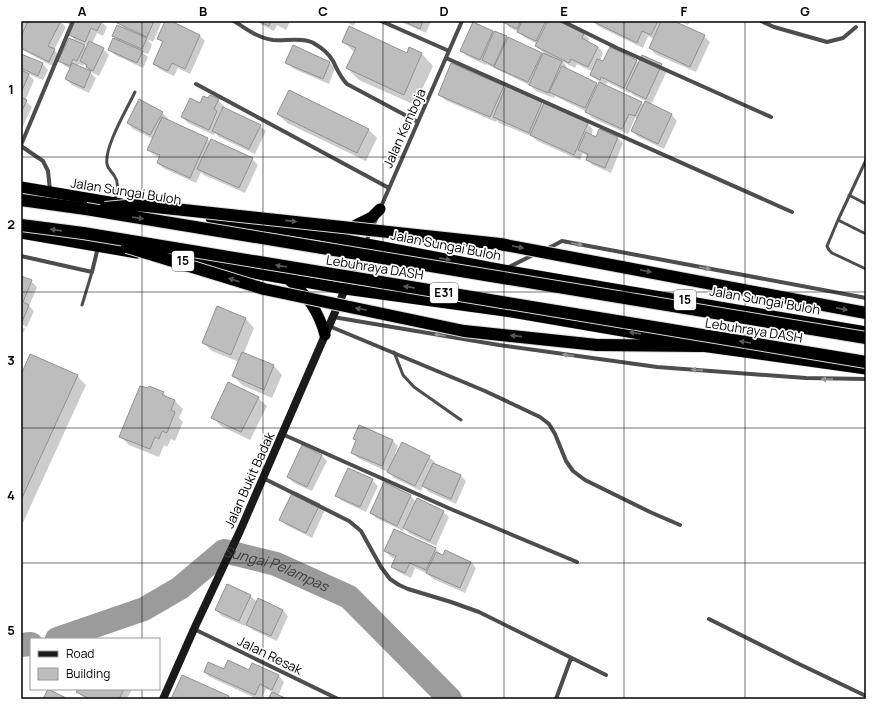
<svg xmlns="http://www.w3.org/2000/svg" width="887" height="720" font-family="Manrope,sans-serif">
  <rect width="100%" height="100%" fill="#fff"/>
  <path fill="#0003" fill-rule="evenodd" d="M21,21H60L66,27L54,50L60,56L54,67L21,49Z
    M62,21H100L107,27L103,36L97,33L92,44L103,49L109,55L99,76L93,73L84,64L83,66L79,64L77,67L90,72L96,78L89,93L72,85L66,79L71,69L65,66L60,61L77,42L70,35L73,26ZM82,43L88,46L87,48Z
    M119,21H162L153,42L147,39L152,45L148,54L142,52L148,57L143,68L115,55L109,49L118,41L113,36L125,29L119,23Z
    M166,21L200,36L205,41L190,74L178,68L174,76L159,69L154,63L163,43L158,39Z
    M258,21H290L286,30L277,25L274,31L262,25Z
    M344,21H356L354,26Z
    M399,21H431L426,33Z
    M504,21H558L584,34L589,39L588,42L598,47L603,53L600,61L603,62L636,60L639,64L661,65L667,71L651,105L672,115L677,121L664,149L637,136L632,130L637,119L635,118L628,134L592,118L587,112L555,96L554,98L536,91L531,86L486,64V65L467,56L461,50L474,23L506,37L543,56L544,53L536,46L537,44L524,37L519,32L510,28ZM563,62L575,68L577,64L593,72L591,75L600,82L598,86L566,69L567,67ZM607,82L629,93L630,92L633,95L646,101L644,105L641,103L605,86Z
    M593,21H671L704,36L710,42L696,72L655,54L650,48L654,39L648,36L643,48L598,26Z
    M681,21L687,23V21H690L688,25Z
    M343,41L407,54L409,49L422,54L433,66L415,105L359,80L347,68L354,52Z
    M21,55L43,64L48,70L43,80L28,74L34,80L25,101L32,107L21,130Z
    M287,62L330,63L335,68L329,84L292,68Z
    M452,65L503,87L506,89V88L588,124L593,130L591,136L596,138H618L623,143L611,173L593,165L587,160L588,157L583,153L580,160L537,141L533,137L499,123L497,120L496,122L445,100L439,94Z
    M289,91L369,130L377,138L366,161L287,123L278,114Z
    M218,100L224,106L223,108L260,126L266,131L255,154L219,137L215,133L214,135L188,123L182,117L200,104Z
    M162,113L168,118L167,121L207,139L210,142L252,159L258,165L245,193L204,175L201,172L196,183L163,168L158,163L160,158L154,155L148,149L153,139L133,129L128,123Z
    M21,277L31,281L37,287L29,306L34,311L27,327L21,324Z
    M218,307L246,319L254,328L244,353L274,366L282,375L272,398L242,385L233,376L239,362L212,351L203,342Z
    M21,326L25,329L21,337Z
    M77,376L86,385L21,527V377Z
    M163,393L168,398L174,400L183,409L179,418L183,422L175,441L171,439L167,447L164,445L159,457L129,445L120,436Z
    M258,398L267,406L250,440L221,426L212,417Z
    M354,439L393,441L398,446L395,454L429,457L435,462L434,464L461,476L466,481L456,504L429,492L423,486L421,491L394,478L388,472L358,458L352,453L357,442Z
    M321,455L327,461L312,491L294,483L288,477Z
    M372,480L378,486L366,512L342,501L336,495Z
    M293,492L325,510L312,538L286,525L280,519Z
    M411,496L416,502L443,512L449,517L436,546L410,534L404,528L403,531L376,518L371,513Z
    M436,549L441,555L471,562L476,568L465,593L433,579L428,574L415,568L411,578L398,572L392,567L396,559L391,557L385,551Z
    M228,585L251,596L257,602L259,599L283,610L288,616L277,641L253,630L246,624L245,626L222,616L216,610Z
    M253,664L279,676L284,682L278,696L285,699H270L273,692L266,689L261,699H257L210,677L205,672L250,671Z
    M79,689H132L127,699H86L77,692Z"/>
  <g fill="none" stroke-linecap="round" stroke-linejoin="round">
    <g stroke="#9b9b9b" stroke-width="24">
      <path id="s1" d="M57,639L144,609L180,588L224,551L276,564L349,597L450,699"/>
      <path d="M21,645L31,644"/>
    </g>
  </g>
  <path fill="#bdbdbd" stroke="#919191" d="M28,21H61L48,46L55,49L49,62L21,48V36Z
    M75,21H102L97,31L91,28L85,42L69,35Z
    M118,21H154L147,37L117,23Z
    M165,21H171L200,35L185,69L172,63L168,71L153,64L163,41L157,39Z
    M258,21H271L269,26Z
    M403,21H423L420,29Z
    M503,21H521L517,29L503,22Z
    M522,21H546L536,41L517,32Z
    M548,21H560L584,33L582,38L598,47L588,67L571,59L569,63L535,46Z
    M592,21H658L651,35L642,31L637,43Z
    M661,21H674L705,35L690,67L649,48Z
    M473,22L493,31L480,60L460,51Z
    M117,25L147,38L142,49L112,36Z
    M349,26L407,53L409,47L422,53L404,95L346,68L356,48L342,42Z
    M494,31L507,36L494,66L482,60Z
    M508,37L542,53L528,82L494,67Z
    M69,38L85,45L77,61L73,59L70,66L58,61Z
    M113,38L143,51L137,63L108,50Z
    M89,41L104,48L93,71L86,67L87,65L80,61Z
    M293,45L330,62L323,79L285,63Z
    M610,47L637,60L624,88L601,77L600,80L590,75L597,59L603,61Z
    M543,53L562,61L548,93L529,85Z
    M21,54L43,63L38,76L21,68Z
    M642,55L662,64L646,99L626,89Z
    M72,63L91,71L84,88L65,79Z
    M451,63L504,86L490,117L438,95Z
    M562,66L597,83L585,108L549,92Z
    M21,70L29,74L21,93Z
    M599,82L642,102L635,116L629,114L622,129L585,112Z
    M506,86L542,102L529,133L493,117Z
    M289,90L369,129L357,153L277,114Z
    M210,95L219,99L214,109L217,111L209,130L181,117L190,98L200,103L203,96L208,98Z
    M21,97L27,100L21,113Z
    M139,99L163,112L150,135L127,123Z
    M645,101L672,114L658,144L631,131Z
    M544,103L588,123L574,155L530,135Z
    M223,107L261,125L249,149L212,131Z
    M162,117L208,138L190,178L157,163L160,155L147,150Z
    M599,129L618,137L605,168L586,160L588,154L578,150L586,132L596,137Z
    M211,139L253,158L239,188L197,169Z
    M21,276L32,280L23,302L29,305L22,322Z
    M217,306L246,318L231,355L202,343Z
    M242,352L274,365L264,390L232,376Z
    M30,354L78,375L21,500V375Z
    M228,382L259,397L241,432L211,418Z
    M140,386L148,388L149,386L164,392L162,395L175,400L171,410L175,412L167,433L162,431L159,439L155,437L150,449L119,437Z
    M359,425L393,440L382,466L351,453L356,440L353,439Z
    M402,442L430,456L415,486L387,472Z
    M302,445L322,455L307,487L287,477Z
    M433,463L461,475L451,499L422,486Z
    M348,468L373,479L360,507L335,496Z
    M384,482L411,495L397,526L370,513Z
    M293,491L320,504L306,533L279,520Z
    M417,498L444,511L430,541L403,528Z
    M394,529L436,548L426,570L410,563L405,573L391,567L396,556L384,551Z
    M445,550L471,562L460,588L426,573L436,552L443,555Z
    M227,584L251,595L239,621L215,610Z
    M258,598L283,610L271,636L246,625Z
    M228,660L249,670L252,663L279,675L272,690L260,684L255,695L204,672L208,662L224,669Z
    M182,675L229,696L228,699H171Z
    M48,689L68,699H43Z
    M78,689H124L119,699H90L76,692Z
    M272,692L287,699H268Z"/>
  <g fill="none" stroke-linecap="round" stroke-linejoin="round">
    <g stroke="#dbdbdb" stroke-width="12">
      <path id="trunk" d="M21,187L121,204
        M211,218L320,235L503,270L866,332
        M348,229L372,217L380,209
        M21,233L137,253
        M191,262L345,289L505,311L640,334L701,346L866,369
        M289,280C308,295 319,312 325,335"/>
    </g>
    <g stroke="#dbdbdb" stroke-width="14">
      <path id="motorway" d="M21,200L86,209
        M597,345L701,346"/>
    </g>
    <path stroke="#4d4d4d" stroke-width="3" d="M866,160L838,220L827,246L829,250L832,253L866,269
      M849,195L866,204
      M115,201C116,193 120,184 115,177C113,172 108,170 107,164C104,147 127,109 135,92
      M838,220L866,234
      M82,305L92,272
      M394,352L403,375L414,387L461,420"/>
    <path stroke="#4d4d4d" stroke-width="4" d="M234,21C246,29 258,38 273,40C285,41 305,37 315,44C322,48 329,54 333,61C337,69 340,77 347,84L418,122
      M381,21L449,51
      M562,21L617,48L771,117
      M761,21L774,27L827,42L843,38L856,27
      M446,58L792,212
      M196,84L389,188
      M21,145L73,21
      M21,146L43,161L48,171L50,190
      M380,209L462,21
      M365,244L377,217
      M545,250L562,241L866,298
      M21,256L92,272L98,247
      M507,268L535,254
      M333,317L499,345L657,367L806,378L866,379
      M329,326L485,391L540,417L549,424L555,434L566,461L573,471L585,480L650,512L680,525
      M282,434L453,510L577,562
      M263,478L349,521L361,531L381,567L390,579L399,585L408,589L451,602L479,612L606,675
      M709,619L799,664L866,696
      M194,629L338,699
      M556,699L571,658"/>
    <path stroke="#1a1a1a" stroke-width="8" d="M163,699L194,629L240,531L362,250"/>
    <use href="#trunk" stroke="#000" stroke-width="11"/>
    <use href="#motorway" stroke="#000" stroke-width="12"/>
    <g stroke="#dbdbdb" stroke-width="14" stroke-linecap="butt">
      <path id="motorway-bridge" d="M105,208L137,205L500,244L866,313
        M86,209L866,338
        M21,225L83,233L866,362
        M127,247L264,289L464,331L597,345"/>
    </g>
    <use href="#motorway-bridge" stroke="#000" stroke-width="12"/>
  </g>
  <defs><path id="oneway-solid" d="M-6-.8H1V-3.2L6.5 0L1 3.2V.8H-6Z"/></defs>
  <g fill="#595959">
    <use href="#oneway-solid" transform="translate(138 218) rotate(9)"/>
    <use href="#oneway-solid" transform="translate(291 221) rotate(6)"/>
    <use href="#oneway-solid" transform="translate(56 230) rotate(-172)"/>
    <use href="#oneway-solid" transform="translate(518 247) rotate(11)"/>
    <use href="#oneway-solid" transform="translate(445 259) rotate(11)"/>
    <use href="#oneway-solid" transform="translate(281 266) rotate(-171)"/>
    <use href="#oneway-solid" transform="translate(646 271) rotate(11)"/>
    <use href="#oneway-solid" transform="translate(234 280) rotate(-163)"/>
    <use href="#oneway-solid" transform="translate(409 287) rotate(-171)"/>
    <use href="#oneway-solid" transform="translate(361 309) rotate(-168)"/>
    <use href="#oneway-solid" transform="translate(842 309) rotate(11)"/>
    <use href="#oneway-solid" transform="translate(635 333) rotate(-171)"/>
    <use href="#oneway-solid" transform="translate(516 336) rotate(-174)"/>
    <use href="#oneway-solid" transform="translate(745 342) rotate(-171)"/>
  </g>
  <g fill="#949494">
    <use href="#oneway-solid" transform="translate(577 244) rotate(10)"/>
    <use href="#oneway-solid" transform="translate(705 268) rotate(10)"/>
    <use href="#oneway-solid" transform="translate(440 335) rotate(-171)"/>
    <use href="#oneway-solid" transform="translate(568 355) rotate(-172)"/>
    <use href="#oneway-solid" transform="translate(697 370) rotate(-176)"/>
    <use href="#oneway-solid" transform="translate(827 379) rotate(-180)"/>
  </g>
  <path fill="none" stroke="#000" stroke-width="1" stroke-opacity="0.55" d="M142,21V639M263,21V699M383,21V699M504,21V699M624,21V699M745,21V699M21,157H866M21,292H866M21,428H866M21,563H866M142,689V699"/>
  <g text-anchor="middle" stroke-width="3.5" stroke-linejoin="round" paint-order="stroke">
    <g fill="#fff" stroke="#4c4c4c" stroke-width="1">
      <rect x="172" y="251" width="22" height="20" rx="3"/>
      <rect x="430" y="283" width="28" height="20" rx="3"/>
      <rect x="674" y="290" width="22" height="20" rx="3"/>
    </g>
    <g font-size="12" font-weight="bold" fill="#000">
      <text x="183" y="265">15</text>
      <text x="444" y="297">E31</text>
      <text x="685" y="304">15</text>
    </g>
    <g font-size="13" fill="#000" stroke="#fff">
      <text transform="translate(404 128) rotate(-66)" y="5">Jalan Kemboja</text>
      <text transform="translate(126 191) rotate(9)" y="5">Jalan Sungai Buloh</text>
      <text transform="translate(446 245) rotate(11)" y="5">Jalan Sungai Buloh</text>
      <text transform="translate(375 267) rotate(9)" y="5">Lebuhraya DASH</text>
      <text transform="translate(765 300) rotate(10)" y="5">Jalan Sungai Buloh</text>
      <text transform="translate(754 330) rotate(9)" y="5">Lebuhraya DASH</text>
      <text transform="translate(249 480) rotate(-66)" y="5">Jalan Bukit Badak</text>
      <text transform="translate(270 655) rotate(26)" y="5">Jalan Resak</text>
    </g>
    <g font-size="14" font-style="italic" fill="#3c3c3c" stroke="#fff">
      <text dy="5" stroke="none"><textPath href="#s1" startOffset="246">Sungai Pelampas</textPath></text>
    </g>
  </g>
  <rect width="887" height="720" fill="none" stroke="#ffffff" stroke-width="44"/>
  <rect x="30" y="638" width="130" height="52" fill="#ffffff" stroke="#999999"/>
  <rect x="38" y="651" width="20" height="6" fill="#1a1a1a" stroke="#999999"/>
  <text x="66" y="658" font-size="12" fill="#000000">Road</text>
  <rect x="38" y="668" width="20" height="12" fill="#bdbdbd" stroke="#999999"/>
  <text x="66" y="678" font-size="12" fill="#000000">Building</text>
  <rect x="22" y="22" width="843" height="676" fill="none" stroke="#000" stroke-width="1.5"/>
  <g font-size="13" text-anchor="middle" font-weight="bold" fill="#000">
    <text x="82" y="16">A</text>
    <text x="203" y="16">B</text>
    <text x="323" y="16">C</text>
    <text x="444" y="16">D</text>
    <text x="564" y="16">E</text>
    <text x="684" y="16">F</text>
    <text x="805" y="16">G</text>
    <text x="11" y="94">1</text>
    <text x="11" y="229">2</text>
    <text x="11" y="365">3</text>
    <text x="11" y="500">4</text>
    <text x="11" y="635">5</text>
  </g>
</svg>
